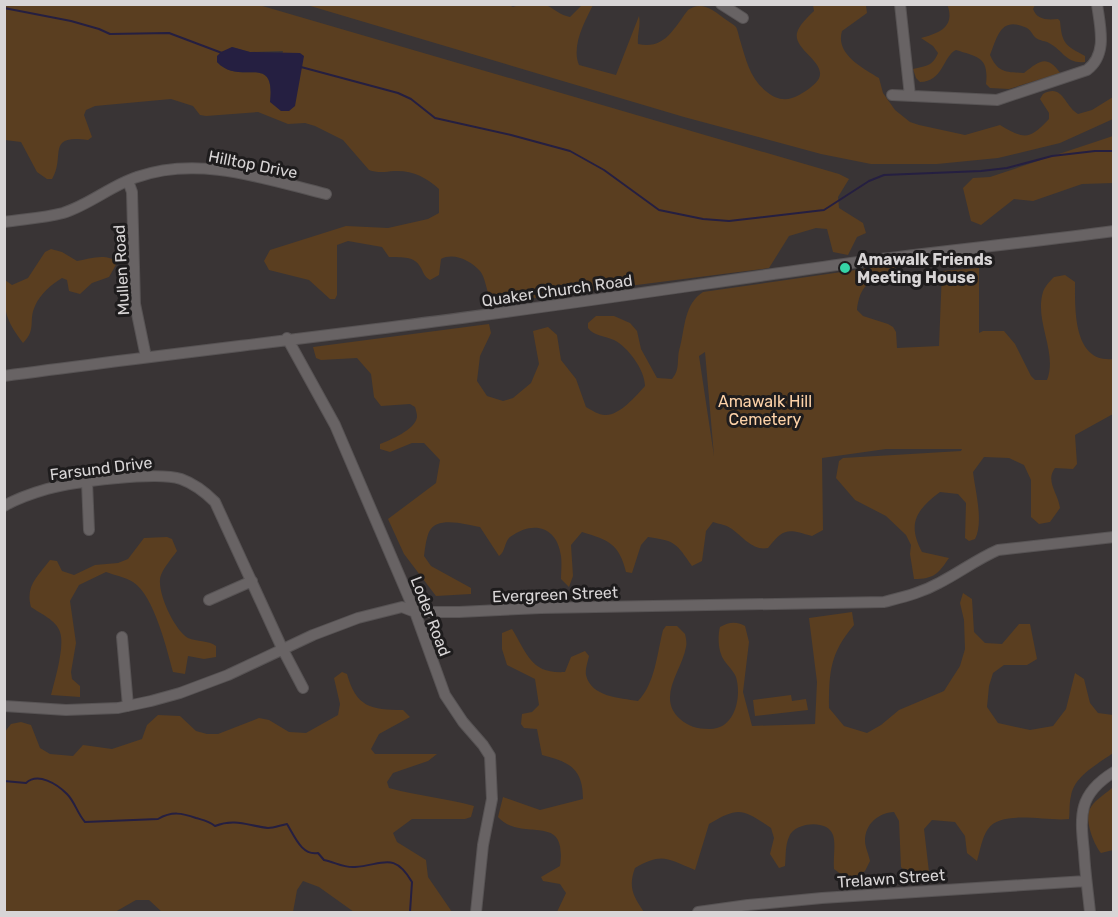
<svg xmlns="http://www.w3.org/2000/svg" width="1118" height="917" font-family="Rubik,sans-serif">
  <rect width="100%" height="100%" fill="#393435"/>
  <path fill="#5a3e20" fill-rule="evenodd" d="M507,4L513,7C521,4 540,2 548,6C556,10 560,15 570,17L582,5H593C585,21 571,46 579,65L616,75L639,16C641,26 637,34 638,44C665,50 674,28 688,10C702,0 714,11 725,19C728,21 733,24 736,27C738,31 739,37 740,40C746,60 750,79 767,92C774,98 783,101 792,98C801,95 813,87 818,80C829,63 793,50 797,33C799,25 808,17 814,11L813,5H862L866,6L867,13L842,31C835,54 863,68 879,78L883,93L895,110L910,122L919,125L965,135L1000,125C1025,140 1029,140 1049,119V113L1040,99L1043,94C1063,83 1064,106 1078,114L1092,110L1113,97V119L1060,143L998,158L937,164H871L821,154L684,117L307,5Z
    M947,4L1035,5L1033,9C1037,20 1047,20 1058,19L1060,21C1062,44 1065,45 1085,56V62C1066,64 1064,51 1049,43C1046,41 1040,41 1036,38C1032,35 1032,31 1027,28C1001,16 998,35 990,55C998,73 1006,72 1024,73C1039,61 1047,54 1060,73L1009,89L990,88L986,84C989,57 978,57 956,50C943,56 943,82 920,82L916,78L913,69C926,66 933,66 938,53L933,46L921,38C939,33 956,27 947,4Z
    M4,5H259L839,174L849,179L838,197L839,208L863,223L866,233L857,237L848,255L833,252L827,229L816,228L789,236L769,268L511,301H499L489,295C486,288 485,277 480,271C471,261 454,252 441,259L439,275L430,280C425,277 424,274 421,268C414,255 403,258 389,257L382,247L348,241L337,245V295L335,299H330L309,280L269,270L264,261L270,250L346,226L388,228L428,219L439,213V189C426,177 412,170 394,171C385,172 377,173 369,170L343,140L315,126L305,123L288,124L258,112L206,116L200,115L193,106L171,99L95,106L86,110L84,115L92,137L88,140C45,134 66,156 52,179H47L37,172L21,142L5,140ZM232,47L250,52L283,51L270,102C276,51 240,87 217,62Z
    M1113,136V183L1082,184L1033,201L1014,199L981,225L971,221L963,188L973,178L990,177Z
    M51,249L62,252L77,261C89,259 108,252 117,263L109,277L92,283L80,294L69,291L67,280L62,278C52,284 40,294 35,306C28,321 37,329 23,343C4,318 4,310 5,280L12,285L28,278L45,252Z
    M890,265L896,266C883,288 862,270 857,310L863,316L888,324L893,327L896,332L897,348L939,346L942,271L979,268V333L983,331H1004L1015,344L1031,376L1035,380H1047C1058,352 1034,321 1043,292C1045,286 1050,281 1054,277L1065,275L1075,282C1075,309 1073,363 1113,359V414L1075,435L1077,464L1073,469L1055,468C1045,481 1058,493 1060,508L1050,522L1039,524L1031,517V480L1024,465L1009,458L984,457L973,472C975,490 984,522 975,539L969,541L965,538L966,503L958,494L940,492C916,510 907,524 922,552L949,558C938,574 934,579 914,579L910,554L911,545L906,535L886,516L855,500L836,478L839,461L843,458L961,451L962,449H886L822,458L823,530L812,536C788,529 784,527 768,548C753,551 743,537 732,529C727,525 719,524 713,522L706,531L702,561L692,566C676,543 676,541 648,537L641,545L632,573L626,572C619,543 608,540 582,532L571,545L573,576L569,587L561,579C561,572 562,564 561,556C557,526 533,520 510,537C504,542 506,551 499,556L480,527C467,525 437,515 429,532C426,539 425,549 424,556L431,566L471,588V594L436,596L404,554L388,519L436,483L440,460L424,443H412L390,452L380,449V444C390,440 415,430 417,417C417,414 416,410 415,407L410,404L381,406L374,397L371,374L357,358L321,360L316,358L313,347L489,324L491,333L480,356L477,381L487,396L503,401L513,398L531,383L539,364L533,331L548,327L557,335L561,360L576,379L586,407C591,410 599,415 605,415C619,416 636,396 645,386C645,370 628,347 614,340C605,336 594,336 588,328V323L596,316H614L630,323L637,331L641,349L657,378L672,379C681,369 676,359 680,347C685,328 684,304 703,292ZM705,352L714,456L699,356Z
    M167,537L172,539L177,551C172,558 164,567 161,575C155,590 175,631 188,638C197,642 208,640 216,646V657L204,659L188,656L185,674L173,672C167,650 154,595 133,582C125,577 114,575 106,572L79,585L70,601L76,643L71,672L72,679L80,686V697L51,695C55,679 65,647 60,632C56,620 41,614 31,607C25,586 38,576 50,560L57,561L62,571L74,575L95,565L118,563L128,559L144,538Z
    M963,593L972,599L974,632L985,643L1002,644L1019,624H1030L1037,659L1027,665H1004L993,673L989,686L987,707L998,723L1030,730L1053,726L1066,709L1075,673L1084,679L1090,703L1098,713L1113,715V753C1098,764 1074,776 1071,796C1069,803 1070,812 1069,819C1048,822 1001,809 988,829C982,837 980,851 977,861L967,853L965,836L955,822L932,820L924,829L929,872L925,878L913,879L901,867L899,821L894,812C878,813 865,824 865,841C865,847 869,855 870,861L865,871L854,878L842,875L834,869C833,858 836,844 833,835C828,819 794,822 789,837C785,845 786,857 785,866L779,868L770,854L774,838L771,828C743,809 739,806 709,824L695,870C667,859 663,852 635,868C628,887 633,896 644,912H557L566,893L560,884L543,881L541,877L560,866C568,810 522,844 498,817L503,797L540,810L583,799C583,768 569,762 542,755L537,729L524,728L521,724L522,714L532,712L539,705L535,679L507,665L502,649V633L512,629C528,655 531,674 565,672L571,657L585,651L589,656C588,661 585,669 586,675C591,697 620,698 638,701C655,684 657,654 663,630L666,626H677L685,634C686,638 687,643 686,647C682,671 656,697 680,719C688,726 697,729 709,729C735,730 742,697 736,677C733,669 723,662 721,654C718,647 718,634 720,627C729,622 736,621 745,626L749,642L743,692L752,726L815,724L817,682L809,618L852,612L854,625C830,653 829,672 829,708L844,726L867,733L881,725L899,710L944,691L951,680L960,666L965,649L964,620L960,603Z
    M342,672L347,674C356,707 371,710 403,710L410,717L379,734L371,749L375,754H437L428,761L393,773L387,782L389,788C417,796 446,798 474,806L471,817L465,819H412L393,833L397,842L426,860L428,877L452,912H354L319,887L303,881L297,890L293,912H162L149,900H136L115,912H5L4,733L11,724L21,722L31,725L40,748L50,754L73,756L83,745L112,749L142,739L147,725L158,715L180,716L196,731L207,734H218L259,718L269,720L289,732L306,733L338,715L340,704L334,678Z
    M791,695L792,701L806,699L808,710L755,716L753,700Z
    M1113,787V850L1101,853C1094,845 1083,818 1091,807C1096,799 1107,793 1113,787Z"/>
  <path fill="#251f41" d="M232,47L250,52L300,53L304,56L295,106L289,111H281L270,102C276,51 240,87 217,62V56L221,52Z"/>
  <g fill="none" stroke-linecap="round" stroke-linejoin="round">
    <path stroke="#251f41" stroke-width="2" d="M4,8L71,21L99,29L110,34L169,33L222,53
      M301,67L398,93L411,99L435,118L511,135L570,151L604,170L659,210L703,219L729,221L824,210L869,181L884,175L981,171L1007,168L1052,156L1095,151H1114
      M4,781L26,783C38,772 57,784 67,794C75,802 77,813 85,822L158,819C172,811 182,813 196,818C203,820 209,821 215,826C235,818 249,826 268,828C274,828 281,825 287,824C295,837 302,856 318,853L324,860C335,862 343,868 355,867C383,865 394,851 412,882L410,912"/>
    <g stroke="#575354" stroke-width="12">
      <path id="minor" d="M721,4L743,18
        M900,4L910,96
        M892,95L997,100L1087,70C1108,54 1100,27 1097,4
        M128,181L132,192L135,304L146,357
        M4,222C24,219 44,218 63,213C89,205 112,185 137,177C199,155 265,179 326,194
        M287,338L335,425L415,612L445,695L463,722L483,745L490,756L492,799L483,845L476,912
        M4,376C136,358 268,343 400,326C551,307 701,284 851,263C939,251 1026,243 1114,231
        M87,482L89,530
        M4,506C18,498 33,493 47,489C73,482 157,471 181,479C195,484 205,492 215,502L282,648L303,688
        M209,600L252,581
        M122,637L128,706
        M4,706L66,710L118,708L151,701L180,693L228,675L313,635L358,618L402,607L415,612H459L541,608L884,602C903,597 921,593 939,583C959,573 977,559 998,550L1114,537
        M698,912L748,905L822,898L1086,881
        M1090,912C1088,892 1085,872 1084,852C1080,815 1078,794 1114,772"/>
    </g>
    <use href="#minor" stroke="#686364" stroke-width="10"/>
  </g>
  <circle fill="#36d4a7" stroke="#1e1c1d" stroke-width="2" cx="845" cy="268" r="6"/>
  <g text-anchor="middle" stroke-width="6" stroke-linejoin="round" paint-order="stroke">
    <g font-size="16" fill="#d8d5d6" stroke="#1e1c1d">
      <text transform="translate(253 164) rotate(11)" y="6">Hilltop Drive</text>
      <text transform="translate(121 270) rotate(-93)" y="6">Mullen Road</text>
      <text transform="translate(557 290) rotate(-8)" y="6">Quaker Church Road</text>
      <text transform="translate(101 468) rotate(-7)" y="6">Farsund Drive</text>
      <text transform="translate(555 594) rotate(-2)" y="6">Evergreen Street</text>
      <text transform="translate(431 616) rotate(69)" y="6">Loder Road</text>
      <text transform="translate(891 878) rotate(-4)" y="6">Trelawn Street</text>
    </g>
    <g font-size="16" font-weight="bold" fill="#d8d5d6" stroke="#1e1c1d" text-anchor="start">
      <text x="857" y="265">Amawalk Friends<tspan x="857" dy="18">Meeting House</tspan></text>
    </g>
    <g font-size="16" fill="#fdd2a8" stroke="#1e1c1d">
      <text x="765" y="407">Amawalk Hill<tspan x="765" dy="18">Cemetery</tspan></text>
    </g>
  </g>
  <rect width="1118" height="917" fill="none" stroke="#d8d5d6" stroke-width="12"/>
</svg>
